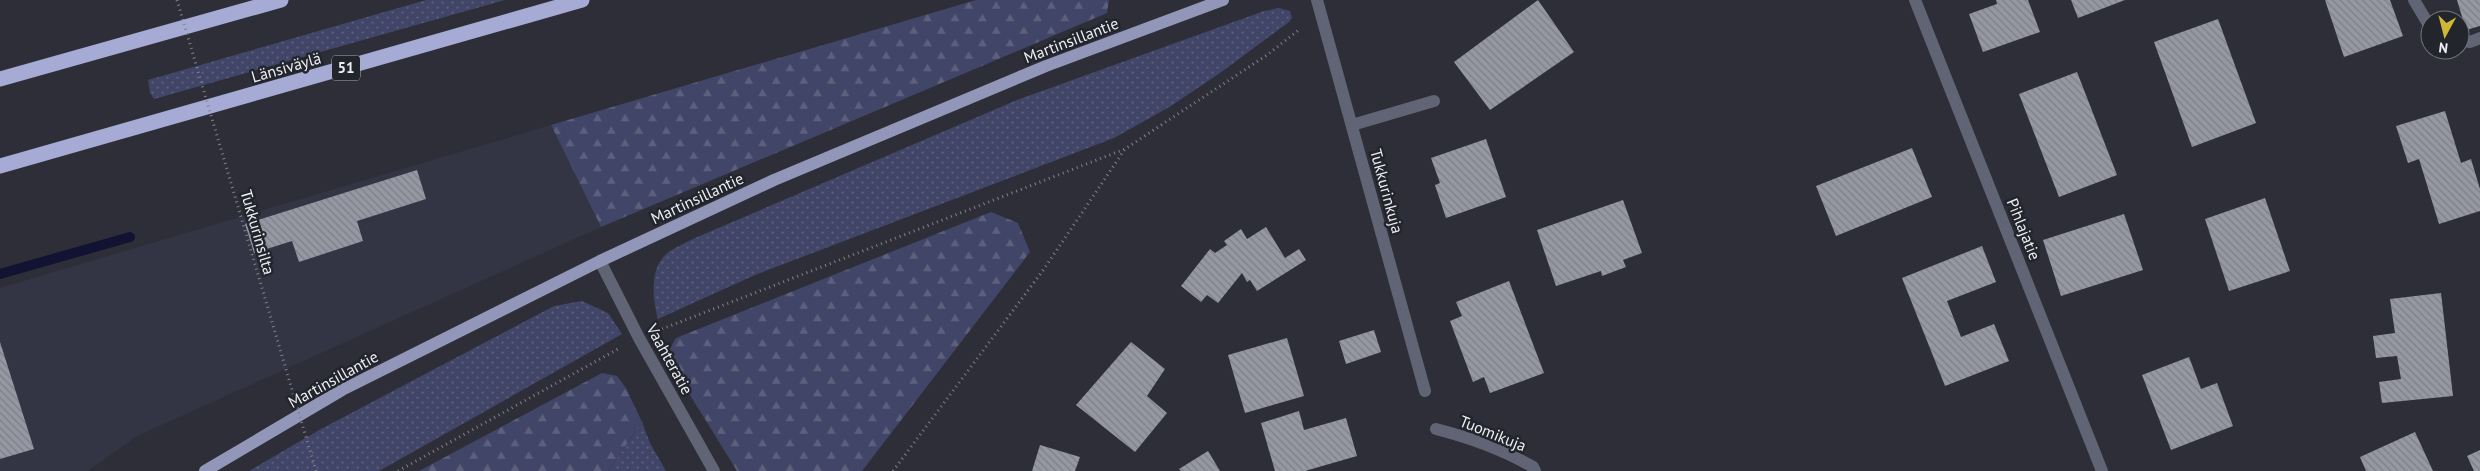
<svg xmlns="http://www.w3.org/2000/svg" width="2480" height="471" font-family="'PT Sans',sans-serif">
  <defs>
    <pattern id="grass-dots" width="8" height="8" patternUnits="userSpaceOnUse" patternTransform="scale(1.25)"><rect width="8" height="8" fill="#414567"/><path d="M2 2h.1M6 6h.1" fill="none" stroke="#5d607d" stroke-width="1.8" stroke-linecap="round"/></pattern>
    <pattern id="forest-firs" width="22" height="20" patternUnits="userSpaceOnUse" patternTransform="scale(1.25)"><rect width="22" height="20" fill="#414567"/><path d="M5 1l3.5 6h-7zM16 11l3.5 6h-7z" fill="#5d607d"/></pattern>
    <pattern id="building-back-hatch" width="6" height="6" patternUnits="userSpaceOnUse" patternTransform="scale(1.25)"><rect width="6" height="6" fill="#9597a2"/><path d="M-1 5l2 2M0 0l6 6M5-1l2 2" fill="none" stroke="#7e7f87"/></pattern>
  </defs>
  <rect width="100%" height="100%" fill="#2d2e37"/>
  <path fill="#333544" d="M551,125L601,227L137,436L88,471H0V288Z"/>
  <path fill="url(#grass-dots)" d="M426,0H505L154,99L150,93L148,80Z
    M1279,8L1290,11L1292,18L1289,22L1220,73L1171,106L1114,138L755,275L658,319C652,298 649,265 670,251C678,246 687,242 695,238L1017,100L1264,11Z
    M582,301L608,313L622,334L379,471H249L321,429L554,306Z
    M642,422L650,443L666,471H608Z"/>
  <path fill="url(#forest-firs)" d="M976,0H1109L1107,13L601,227L551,125Z
    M991,212L1018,223L1030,252L862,471H737L682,382L670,348L676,338Z
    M602,373L617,376L626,388L642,422L608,471H419Z"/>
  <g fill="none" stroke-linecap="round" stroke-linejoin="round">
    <path stroke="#121332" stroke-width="10" d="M0,274L130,237"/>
  </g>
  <path fill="url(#building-back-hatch)" d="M1538,0L1574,52L1490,110L1454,62Z
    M1996,0H2028L2040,32L1983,52L1969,14L1997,4Z
    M2071,0H2125L2078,18Z
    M2325,0H2390L2403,36L2344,57Z
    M2457,0H2480V26L2466,30Z
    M2218,19L2256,123L2192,147L2154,42Z
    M2077,72L2117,175L2059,197L2019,94Z
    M2445,111L2461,163L2471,159L2480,189V211L2439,224L2419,159L2408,163L2396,126Z
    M1486,139L1506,197L1446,218L1435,185L1440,183L1431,158Z
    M1912,148L1932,197L1836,236L1816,186Z
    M417,170L426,199L357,221L363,241L299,262L292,241L254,253L245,224Z
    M2265,198L2290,271L2229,291L2205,219Z
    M1623,200L1642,253L1623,260L1626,267L1602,276L1601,271L1556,286L1537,230Z
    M2124,214L2143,270L2061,296L2043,240Z
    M1266,227L1285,258L1299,249L1306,260L1257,291L1250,280L1247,282L1242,273L1218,303L1207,295L1201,302L1181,286L1210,249L1215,253L1227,245L1224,241L1241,229L1247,239Z
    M1982,246L1996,282L1947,301L1961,337L1994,324L2009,361L1945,386L1902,278Z
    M1509,281L1544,373L1490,393L1484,377L1473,382L1450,321L1462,316L1456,302Z
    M2441,293L2453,396L2382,403L2379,382L2401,379L2397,356L2376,358L2373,336L2395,333L2390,299Z
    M1374,330L1381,352L1346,364L1339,341Z
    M1287,338L1304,396L1245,413L1228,355Z
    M0,342L34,449L0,459Z
    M1131,342L1165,369L1147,396L1167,413L1135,452L1076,405Z
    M2189,357L2201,389L2217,383L2233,426L2171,450L2142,375Z
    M1299,411L1304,430L1346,418L1357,456L1305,471H1275L1261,423Z
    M2415,432L2433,471H2366L2360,457Z
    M1040,445L1080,457L1075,471H1032Z
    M2480,450V471H2474L2467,456Z
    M1208,451L1220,471H1181L1179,469Z"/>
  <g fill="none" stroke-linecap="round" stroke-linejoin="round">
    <path stroke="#818289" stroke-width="3" stroke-dasharray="1 4" stroke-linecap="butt" d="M662,329L1125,149L1267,55L1300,29
      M398,471L618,349
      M893,471L1044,269L1125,149"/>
    <path stroke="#616475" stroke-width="12" d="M1317,0L1425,391
      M1915,0L2102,471
      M2414,0L2430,27
      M2460,40L2470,42L2480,38
      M1352,125L1434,101
      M600,261L639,338L714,471
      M1436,429C1471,438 1502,449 1533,467L1535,471"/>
    <path stroke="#9297ba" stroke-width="12" d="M205,471L342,390L600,261L774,180L1046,66L1223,0"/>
    <path stroke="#a5abd5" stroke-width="15" d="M0,79L281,0
      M0,166L582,0"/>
    <path stroke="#818289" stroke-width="3" stroke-dasharray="1 4" stroke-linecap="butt" d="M177,0L316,471"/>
  </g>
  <g text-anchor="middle" stroke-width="5" stroke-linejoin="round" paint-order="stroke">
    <rect fill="#23252d" stroke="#b0b2b8" stroke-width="1" x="332" y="55.5" width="28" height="25" rx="4"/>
    <g font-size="15" font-weight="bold" fill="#edeef3">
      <text x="346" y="73">51</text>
    </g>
    <g font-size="16" fill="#edeef3" stroke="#23252d">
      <text transform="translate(1071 40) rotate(-21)" y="6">Martinsillantie</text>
      <text transform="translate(286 67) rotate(-16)" y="6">Länsiväylä</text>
      <text transform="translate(1387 191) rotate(75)" y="6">Tukkurinkuja</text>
      <text transform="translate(697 198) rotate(-25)" y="6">Martinsillantie</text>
      <text transform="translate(2024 229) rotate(68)" y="6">Pihlajatie</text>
      <text transform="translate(258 232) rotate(74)" y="6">Tukkurinsilta</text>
      <text transform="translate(670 359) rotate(61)" y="6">Vaahteratie</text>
      <text transform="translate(333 379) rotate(-29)" y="6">Martinsillantie</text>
      <text transform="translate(1493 433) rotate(22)" y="6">Tuomikuja</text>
    </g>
  </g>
  <g transform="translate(2445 35) rotate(187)"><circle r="24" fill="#23252d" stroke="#74757c"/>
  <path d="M0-4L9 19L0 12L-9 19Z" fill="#d0b837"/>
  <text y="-8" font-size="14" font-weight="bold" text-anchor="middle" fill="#edeef3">N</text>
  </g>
</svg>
